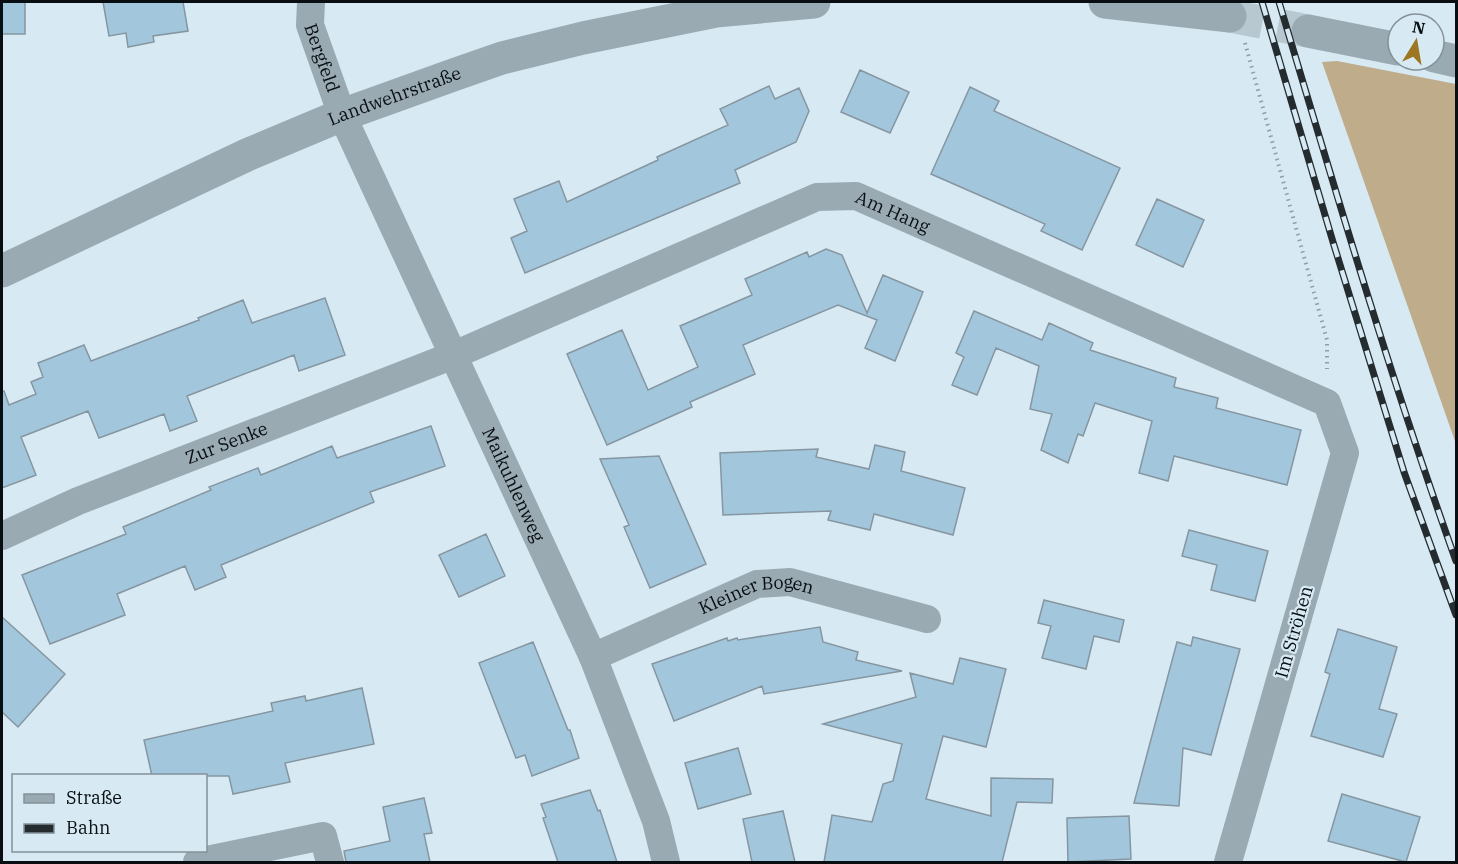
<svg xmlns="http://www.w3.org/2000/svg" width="1458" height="864" font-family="'IBM Plex Serif',serif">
  <rect width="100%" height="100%" fill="#d7e9f3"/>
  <path fill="#beac8b" d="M1337,61L1456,84V444L1322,62Z"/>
  <path fill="#a2c7dd" stroke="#8696a0" stroke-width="1.5" d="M2,2H25V34H2Z
    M103,2H183L188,31L153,36L154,42L128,47L126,33L109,36Z
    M860,70L909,92L890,133L841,112Z
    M769,86L775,99L799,88L809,111L796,142L735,170L740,183L525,273L511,238L527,231L514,199L559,181L567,202L658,160L657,157L728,125L720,109Z
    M970,87L999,101L994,111L1120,168L1082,250L1041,231L1045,224L931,174Z
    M1157,199L1204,220L1183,267L1136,245Z
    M826,249L842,255L867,313L883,275L923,292L895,361L865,348L877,320L838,305L743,345L755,374L690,402L692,407L607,445L567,354L622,330L648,390L698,367L680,326L752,295L745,279L807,252L809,257Z
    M325,298L345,355L299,371L294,355L187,396L197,421L170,431L164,414L99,438L88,411L21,437L36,475L2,488V391H4L9,405L36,394L31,382L43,377L38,363L84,345L91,361L199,320L198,318L243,300L252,323Z
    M974,311L1042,340L1049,323L1093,343L1090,350L1176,378L1174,387L1218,398L1216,408L1301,430L1287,485L1174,456L1168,481L1139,473L1152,421L1095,403L1083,436L1078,434L1068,463L1041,450L1052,414L1030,409L1039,366L996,348L977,395L952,385L964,357L956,353Z
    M431,426L445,466L370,492L374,502L221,565L226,577L195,590L185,566L117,594L125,615L50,644L22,575L126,534L123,527L211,490L209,487L258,468L261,475L332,446L337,458Z
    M875,445L905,452L901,471L965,488L953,535L874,514L870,530L828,520L831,511L723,515L720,453L818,449L816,457L869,469Z
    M659,456L706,564L650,588L624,527L629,525L600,459Z
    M1189,530L1268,551L1255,601L1211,590L1217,565L1182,556Z
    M486,534L505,576L459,597L439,555Z
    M1044,600L1124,620L1119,642L1094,636L1086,669L1042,658L1051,626L1038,623Z
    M2,617L65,674L18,727L2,712Z
    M820,627L823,642L858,652L856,660L902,671L764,694L762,686L674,721L652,664L727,638L728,641L737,638L738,640Z
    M1338,629L1397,647L1379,709L1397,714L1383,757L1311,736L1330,674L1325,672Z
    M1193,637L1240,649L1211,755L1183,748L1179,806L1134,803L1177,642L1191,646Z
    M533,642L568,730H570L579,758L532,776L525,755L516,758L479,663Z
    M960,658L1006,669L986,747L943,736L926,799L991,816V778L1053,779L1052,803L1017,802L1002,862H824L832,815L872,822L883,784L893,781L902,744L823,724L916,697L910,673L953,684Z
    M362,688L374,744L285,763L290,782L233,794L229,776H152L144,740L273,711L271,703L305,696L306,701Z
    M738,748L751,794L698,809L685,763Z
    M590,790L598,811L600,810L617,862H558L543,818L546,817L541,804Z
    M1342,794L1420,817L1406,862L1328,841Z
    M424,798L432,833L424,834L430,862H346L344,851L390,841L383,807Z
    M783,811L795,862H752L743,819Z
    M1129,816L1131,859L1068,862L1067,818Z"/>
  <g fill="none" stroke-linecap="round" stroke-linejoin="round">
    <path stroke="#b8c8d1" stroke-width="33" stroke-dasharray="33 16" stroke-linecap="butt" d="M1230,16L1308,31"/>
    <path stroke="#909ea5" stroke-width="4" stroke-dasharray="1.5 4.5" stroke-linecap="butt" d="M1413,20L1429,23
      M1245,43L1327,340V369"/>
    <g stroke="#9aaab3" stroke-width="28">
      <path id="s1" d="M311,2L310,25L342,115L593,657L656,821L666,862"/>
      <path id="s2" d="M2,536L78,501L454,355L817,197L856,196L1327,403L1345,453L1228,862"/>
      <path id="s3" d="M593,657L757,584L790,582L927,619"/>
      <path d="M197,862L323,836L330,862"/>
    </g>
    <g stroke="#9aaab3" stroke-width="33">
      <path d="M1105,2L1230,16"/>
      <path d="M1308,31L1398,49"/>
      <path d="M1434,56L1456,61"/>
      <path id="s4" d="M2,271L249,154L342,115L456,74L502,58L583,38L716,11L814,2"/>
    </g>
    <g stroke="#242c30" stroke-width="7">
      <path id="rail" d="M1262,2L1333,242L1404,472L1456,615
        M1279,2C1335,189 1390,377 1456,561"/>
    </g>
    <use href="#rail" stroke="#d7e9f3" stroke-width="4.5" stroke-dasharray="14" stroke-linecap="butt"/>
  </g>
  <g text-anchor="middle" stroke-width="4.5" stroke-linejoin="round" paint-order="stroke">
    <g font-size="18" fill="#080e11" stroke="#d7e9f3">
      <text dy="6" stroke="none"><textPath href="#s1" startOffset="58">Bergfeld</textPath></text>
      <text dy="6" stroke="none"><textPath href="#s4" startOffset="430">Landwehrstraße</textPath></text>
      <text dy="6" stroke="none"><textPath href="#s2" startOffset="962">Am Hang</textPath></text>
      <text dy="6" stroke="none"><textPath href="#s2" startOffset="243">Zur Senke</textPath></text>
      <text dy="6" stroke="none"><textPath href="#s1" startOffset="526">Maikuhlenweg</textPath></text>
      <text dy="6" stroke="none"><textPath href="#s3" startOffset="177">Kleiner Bogen</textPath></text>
      <text transform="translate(1294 632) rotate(-74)" y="6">Im Ströhen</text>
    </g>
  </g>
  <rect width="1458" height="864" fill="none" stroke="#080e11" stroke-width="6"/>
  <rect x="12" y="774" width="195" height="78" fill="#d7e9f3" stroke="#849199" stroke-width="1.5"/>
  <rect x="24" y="794" width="30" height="9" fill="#9aaab3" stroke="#849199" stroke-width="1.5"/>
  <text x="66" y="804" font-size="18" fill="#080e11">Straße</text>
  <rect x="24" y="824" width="30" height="9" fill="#242c30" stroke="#849199" stroke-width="1.5"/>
  <text x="66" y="834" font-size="18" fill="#080e11">Bahn</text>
  <g transform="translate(1416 42) rotate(11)"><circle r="28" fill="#d7e9f3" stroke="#849199" stroke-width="1.5"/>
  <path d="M0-4.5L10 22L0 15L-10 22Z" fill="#9d7623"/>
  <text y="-9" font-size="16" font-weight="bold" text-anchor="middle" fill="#080e11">N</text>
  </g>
</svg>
